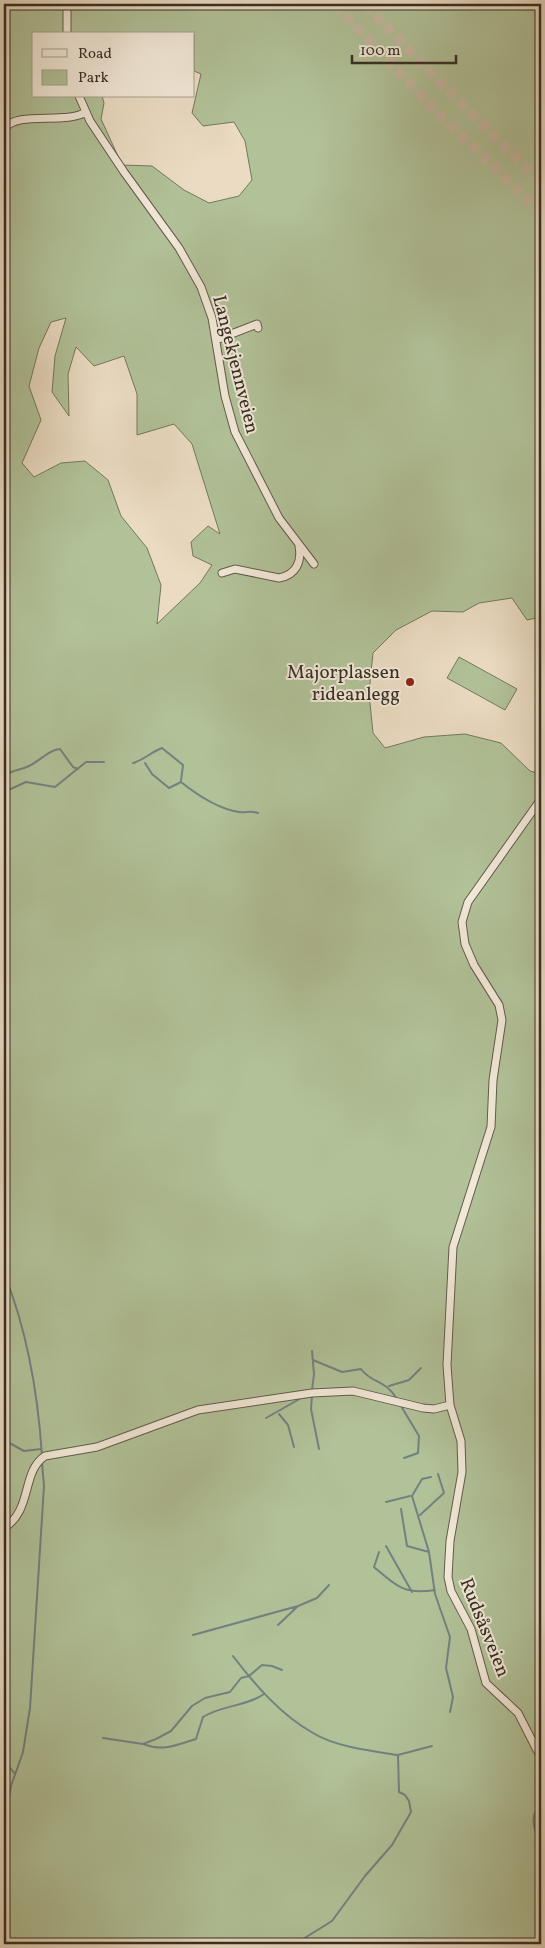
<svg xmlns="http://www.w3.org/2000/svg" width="545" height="1948" font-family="Vollkorn,serif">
  <rect width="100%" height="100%" fill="#eadbc2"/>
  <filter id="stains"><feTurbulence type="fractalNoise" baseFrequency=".004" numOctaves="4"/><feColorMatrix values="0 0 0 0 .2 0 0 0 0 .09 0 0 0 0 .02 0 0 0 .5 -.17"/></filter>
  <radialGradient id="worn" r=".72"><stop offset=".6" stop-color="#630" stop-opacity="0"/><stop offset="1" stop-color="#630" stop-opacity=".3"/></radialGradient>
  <path fill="#b1c198" stroke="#74785e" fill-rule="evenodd" d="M4,4H541V617L527,620L512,598L479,603L463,612L432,611L396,630L373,653L369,693L373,733L385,748L424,737L465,734L501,743L530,771L541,774V1944H4ZM34,34H194V71L201,74L192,113L203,126L234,122L245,141L252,180L239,196L209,203L184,190L152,166L122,165L101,119L104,103L102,96H34ZM66,318L55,356L52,392L69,416L68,374L76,347L94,366L124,356L137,394V435L174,424L192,444L220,534L208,526L191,542L193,556L212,565L200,583L157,624L161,585L147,548L121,516L108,480L85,461L61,463L34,477L22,463L41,420L29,386L39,348L51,322Z
    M459,657L517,689L505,710L447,678Z"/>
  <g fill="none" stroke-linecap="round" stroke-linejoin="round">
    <path stroke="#738280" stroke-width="2" d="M133,763C144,760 151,752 162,748L183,765L181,781
      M145,763L152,774L169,788L181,782C196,794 219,809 239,812C246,813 250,810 258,813
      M4,767L10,771
      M4,778C12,769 19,771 29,766C40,761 48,750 60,749L73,767L78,769
      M4,792L26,782L55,787L86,762H104
      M4,1273C27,1330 38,1394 42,1456
      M312,1351L314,1374L312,1390
      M313,1360L342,1372L361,1369C372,1384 385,1379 397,1399
      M389,1386L409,1380L421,1368
      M312,1395L311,1409L319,1449
      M401,1406L419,1436L418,1453L404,1458
      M279,1414L288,1425L294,1447
      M266,1418L303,1397
      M4,1440L24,1451L41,1449
      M412,1496L429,1552L435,1594L450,1637L446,1668L453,1697L450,1712
      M412,1496L422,1479L431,1477
      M386,1502L410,1496
      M401,1509L407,1546L429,1552
      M420,1515L444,1493L438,1474
      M386,1546L412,1592
      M379,1552L374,1567C396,1586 404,1595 435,1590
      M278,1625L298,1606
      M193,1635L298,1606L317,1598L329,1585
      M233,1656C255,1685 281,1715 313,1733C336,1747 371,1751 398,1755
      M103,1738L143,1744L156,1739L171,1731L192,1706L205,1698L230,1692L241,1678L249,1676L262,1665L272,1666L282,1670
      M143,1744C164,1752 176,1745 196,1739L203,1717C222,1705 245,1707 264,1694
      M4,1760L15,1774
      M541,1804C527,1818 536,1831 541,1848
      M4,1825L11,1786L23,1752L30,1708L44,1486L42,1463
      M295,1944L332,1921L365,1876L392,1845L411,1812L409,1801L405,1795L399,1792L398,1755L432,1746"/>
    <path stroke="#c6b9a3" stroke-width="10" stroke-dasharray="10 5" stroke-linecap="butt" d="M335,4L443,118L541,212
      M365,4L433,75L541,182"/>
    <g stroke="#635a4c" stroke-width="9">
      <path id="minor" d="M67,34V4
        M79,96L90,121L124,172L179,248L201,287L212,318L225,396L235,432L279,518L314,564
        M4,135V129C17,110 65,125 86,112
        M216,340L257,324L258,328
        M222,573L235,569L279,578C296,575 302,562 299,546
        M541,799L468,902L462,922L465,944L474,965L499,1005L502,1020L493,1080L491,1127L453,1247L447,1365L450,1405L461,1441L462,1472L450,1541L448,1577L451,1591L471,1629L486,1683L518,1713L541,1758
        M4,1528C33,1510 21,1472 45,1456L97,1447L198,1410L312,1393L353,1391L423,1408L434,1409L450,1405"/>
    </g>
    <use href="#minor" stroke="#f1e8d7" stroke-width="7"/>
  </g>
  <circle fill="#8f2418" stroke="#f1e8d7" stroke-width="2" cx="410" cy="682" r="5"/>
  <g text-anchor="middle" stroke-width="4" stroke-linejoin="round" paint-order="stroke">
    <g font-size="19" fill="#362f25" stroke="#f1e8d7">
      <text transform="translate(237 364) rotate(76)" y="7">Langekjennveien</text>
      <text transform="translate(486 1627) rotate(68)" y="7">Rudsåsveien</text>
    </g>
    <g font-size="19" fill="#362f25" stroke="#f1e8d7" text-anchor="end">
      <text x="400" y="678">Majorplassen<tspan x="400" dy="22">rideanlegg</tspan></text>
    </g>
  </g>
  <rect width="545" height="1948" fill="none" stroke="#eadbc2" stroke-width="20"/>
  <rect x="5" y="5" width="535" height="1938" fill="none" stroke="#362f25" stroke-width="2.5"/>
  <rect x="10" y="10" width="525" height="1928" fill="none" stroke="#362f25"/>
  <rect x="32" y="32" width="162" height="65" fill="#f1e8d7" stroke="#a69e90"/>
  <rect x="42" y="49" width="25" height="8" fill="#f1e8d7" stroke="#a69e90"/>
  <text x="78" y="58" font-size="15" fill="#362f25">Road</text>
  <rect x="42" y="70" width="25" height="15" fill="#b1c198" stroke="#a69e90"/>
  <text x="78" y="82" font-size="15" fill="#362f25">Park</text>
  <path d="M352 55v8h104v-8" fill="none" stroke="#362f25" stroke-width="2.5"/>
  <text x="360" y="55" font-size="15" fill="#362f25" stroke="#f1e8d7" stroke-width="4" paint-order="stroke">100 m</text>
  <rect width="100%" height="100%" filter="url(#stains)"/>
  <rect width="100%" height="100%" fill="url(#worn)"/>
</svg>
